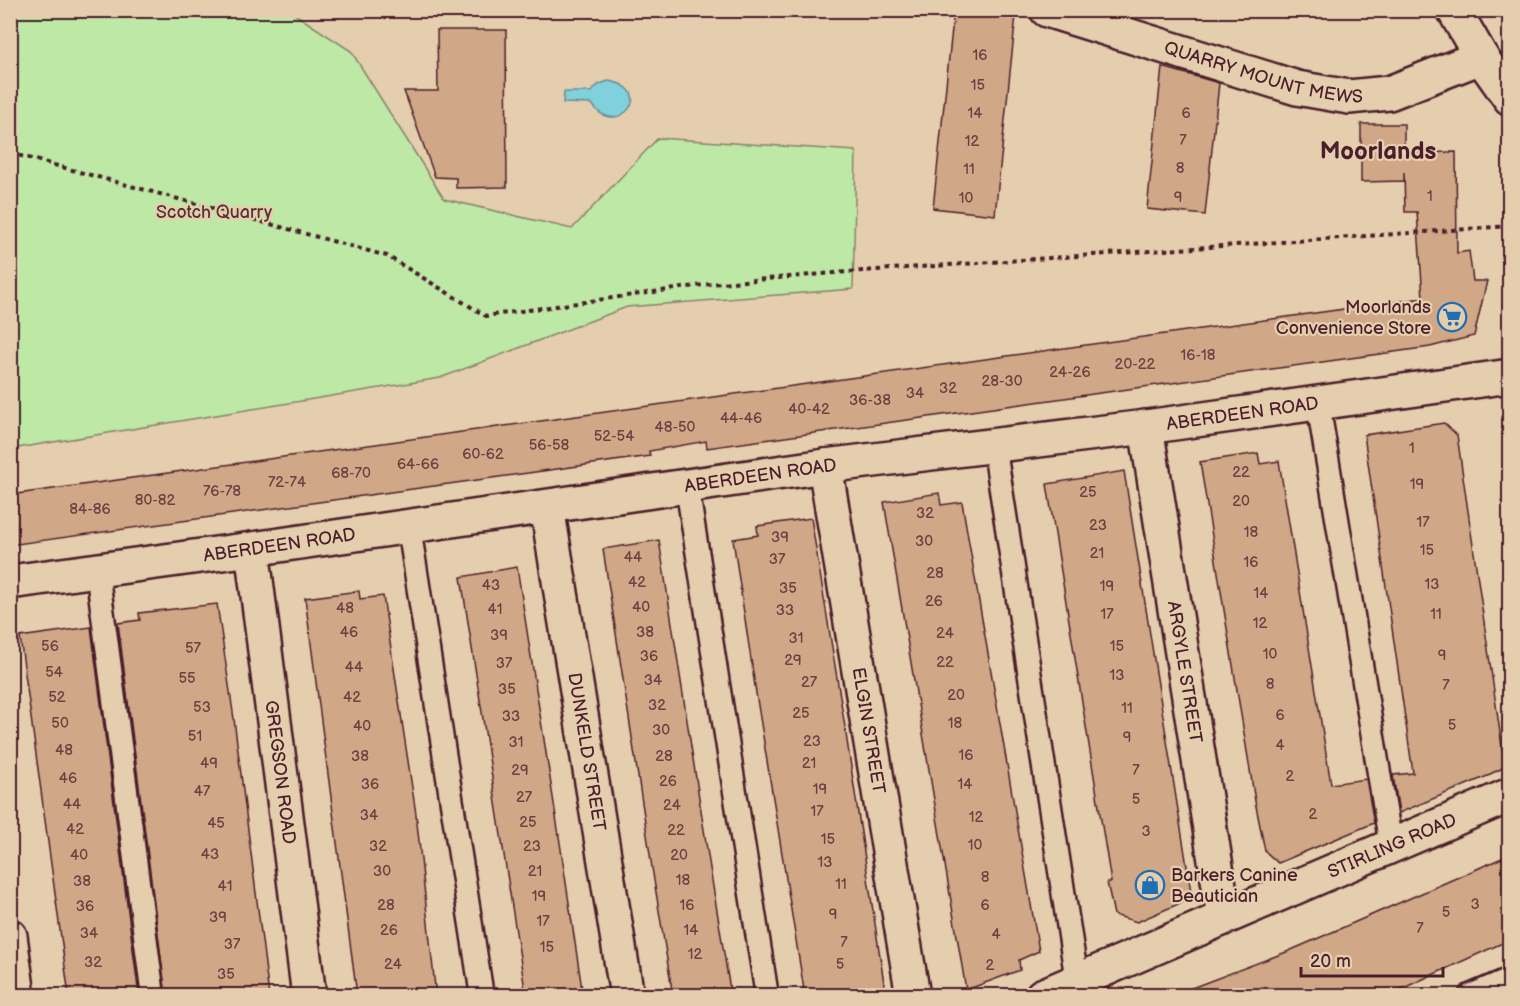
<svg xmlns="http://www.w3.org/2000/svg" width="1520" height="1006" font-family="'Balsamiq Sans',sans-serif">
  <rect width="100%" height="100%" fill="#e5ceae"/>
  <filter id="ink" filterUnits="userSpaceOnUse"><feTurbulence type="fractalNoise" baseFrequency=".0167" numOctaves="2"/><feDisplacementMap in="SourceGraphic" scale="12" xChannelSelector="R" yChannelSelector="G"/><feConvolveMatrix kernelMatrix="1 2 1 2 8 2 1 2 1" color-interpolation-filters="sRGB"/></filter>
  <g filter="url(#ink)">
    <path fill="#bee8a5" stroke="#848468" stroke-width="1.5" d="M11,10L290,11L351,51L444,199L572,229L658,138L856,151L853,289L627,307L440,378L11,449Z"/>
    <path fill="#80d1db" stroke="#6a8a95" stroke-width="1.5" d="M608,81C661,89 615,141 592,104L563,103L564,92H591L598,85Z"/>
    <path fill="#d0a787" stroke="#4a1f2b" stroke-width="1.5" d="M954,10L1016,15L995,215L933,208Z
      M437,30H506L507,187L456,188V178L435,177L404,91H438Z
      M1162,67L1219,83L1205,215L1147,209Z
      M1361,124H1404V153L1456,152L1457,253L1469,251L1473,281H1487L1474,336L1430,347L707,448L706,441L649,451L650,456L10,545V495L1423,298L1417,212H1405L1404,172V181L1361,182Z
      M1444,423L1457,435L1505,767L1490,774V775L1399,813L1393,775L1413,773L1364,435Z
      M1258,453L1260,464L1279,461L1331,784L1366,779L1374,823L1278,863L1265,851L1255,801L1200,462Z
      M1124,471L1192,898L1137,922L1114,915L1107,882H1111L1047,484Z
      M939,493L941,505L962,502L1039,951L1019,960L1020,970L966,990L884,502Z
      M811,518L844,721L886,996H805L756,693L733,539L758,535L757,526Z
      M659,540L709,862L731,996H673L653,874L603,549Z
      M517,567L557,823L583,996H526L513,913L461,577Z
      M359,591L360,599L383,596L416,814L436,996H357L305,598Z
      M217,604L234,719L269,996H166L118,623L140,620L139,613Z
      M91,627L139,996H69L20,637Z
      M1509,855V940L1386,996H1182L1181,992L1289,951Z"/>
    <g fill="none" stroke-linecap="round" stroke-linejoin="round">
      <g stroke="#4a1f2b" stroke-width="27">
        <path id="service" d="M1318,403L1391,846
          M994,444L1077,981
          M687,486L767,996
          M409,527L482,996
          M97,570L153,996
          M1470,996L1510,979"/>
      </g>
      <g stroke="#4a1f2b" stroke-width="38">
        <g id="minor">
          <path id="s1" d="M1047,10L1297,88L1349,97L1389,93L1481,57"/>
          <path d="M1454,10L1481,57L1510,98"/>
          <path id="s2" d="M1146,427L1224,917"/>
          <path id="s3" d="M825,466L913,996"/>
          <path id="s4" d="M547,507L627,996"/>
          <path id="s5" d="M252,549L309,996"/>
          <path id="s6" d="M10,582L252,549L825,466L1146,427L1510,376"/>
          <path d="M10,936L18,996"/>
          <path id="s7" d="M1042,996L1510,795"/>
        </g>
      </g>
      <path stroke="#4a1f2b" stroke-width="4" stroke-dasharray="4.5 4.5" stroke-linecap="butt" d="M10,153L387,256L486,316L710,284L834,273L1510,226"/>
      <use href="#service" stroke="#e5ceae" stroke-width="22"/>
      <use href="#minor" stroke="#e5ceae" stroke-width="33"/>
    </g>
  </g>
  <defs>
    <g id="supermarket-ring" transform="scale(1.5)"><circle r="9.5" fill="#e5ceae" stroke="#1f6fb2" stroke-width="1.5"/><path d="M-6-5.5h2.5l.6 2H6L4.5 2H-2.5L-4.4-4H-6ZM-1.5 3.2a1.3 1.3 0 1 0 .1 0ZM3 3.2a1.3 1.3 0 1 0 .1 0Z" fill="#1f6fb2"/></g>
    <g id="shop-ring" transform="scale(1.5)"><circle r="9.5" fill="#e5ceae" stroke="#1f6fb2" stroke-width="1.5"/><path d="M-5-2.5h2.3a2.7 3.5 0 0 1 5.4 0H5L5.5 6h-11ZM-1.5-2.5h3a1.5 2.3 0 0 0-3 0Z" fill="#1f6fb2"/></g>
  </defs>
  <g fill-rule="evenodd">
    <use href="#supermarket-ring" x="1452" y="317"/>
    <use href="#shop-ring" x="1150" y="885"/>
  </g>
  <g text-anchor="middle" stroke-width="4.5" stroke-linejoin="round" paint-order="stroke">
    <g font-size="15" fill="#6c4142">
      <text x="980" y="60">16</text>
      <text x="978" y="90">15</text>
      <text x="975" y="118">14</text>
      <text x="1186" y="118">6</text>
      <text x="1183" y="145">7</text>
      <text x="972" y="146">12</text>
      <text x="1180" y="173">8</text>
      <text x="969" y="174">11</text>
      <text x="1430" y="201">1</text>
      <text x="1178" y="202">9</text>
      <text x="966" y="203">10</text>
      <text x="1198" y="360">16-18</text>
      <text x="1135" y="369">20-22</text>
      <text x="1070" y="377">24-26</text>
      <text x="1002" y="386">28-30</text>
      <text x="948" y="393">32</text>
      <text x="915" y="398">34</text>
      <text x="870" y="405">36-38</text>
      <text x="809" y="414">40-42</text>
      <text x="741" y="423">44-46</text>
      <text x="675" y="432">48-50</text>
      <text x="614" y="441">52-54</text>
      <text x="549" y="450">56-58</text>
      <text x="1412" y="453">1</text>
      <text x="483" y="459">60-62</text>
      <text x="418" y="469">64-66</text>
      <text x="1241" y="477">22</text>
      <text x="351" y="478">68-70</text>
      <text x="287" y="487">72-74</text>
      <text x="1417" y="489">19</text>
      <text x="222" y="496">76-78</text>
      <text x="1088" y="497">25</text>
      <text x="155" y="505">80-82</text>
      <text x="1241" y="506">20</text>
      <text x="90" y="514">84-86</text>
      <text x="925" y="518">32</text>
      <text x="1423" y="527">17</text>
      <text x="1098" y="530">23</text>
      <text x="1251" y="537">18</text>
      <text x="780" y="542">39</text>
      <text x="924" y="546">30</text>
      <text x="1427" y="555">15</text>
      <text x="1097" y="558">21</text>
      <text x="633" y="562">44</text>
      <text x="777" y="564">37</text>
      <text x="1251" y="567">16</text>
      <text x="935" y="578">28</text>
      <text x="637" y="587">42</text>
      <text x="1432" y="589">13</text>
      <text x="491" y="590">43</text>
      <text x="1107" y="591">19</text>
      <text x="788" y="593">35</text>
      <text x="1261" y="598">14</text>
      <text x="934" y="606">26</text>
      <text x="641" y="612">40</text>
      <text x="345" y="613">48</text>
      <text x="495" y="614">41</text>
      <text x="785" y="615">33</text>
      <text x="1107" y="619">17</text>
      <text x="1436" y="619">11</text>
      <text x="1260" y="628">12</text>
      <text x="349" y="637">46</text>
      <text x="645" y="637">38</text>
      <text x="945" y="638">24</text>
      <text x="499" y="640">39</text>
      <text x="796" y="643">31</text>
      <text x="50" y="651">56</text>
      <text x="1117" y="651">15</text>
      <text x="193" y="653">57</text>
      <text x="1270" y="659">10</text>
      <text x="1442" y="660">9</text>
      <text x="649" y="661">36</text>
      <text x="793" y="665">29</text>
      <text x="945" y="667">22</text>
      <text x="504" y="668">37</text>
      <text x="354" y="672">44</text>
      <text x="54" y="677">54</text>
      <text x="1117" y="680">13</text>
      <text x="187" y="683">55</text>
      <text x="653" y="685">34</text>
      <text x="809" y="687">27</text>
      <text x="1270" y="689">8</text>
      <text x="1446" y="690">7</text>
      <text x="507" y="694">35</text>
      <text x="956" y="700">20</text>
      <text x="57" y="702">52</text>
      <text x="352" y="702">42</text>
      <text x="657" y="710">32</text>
      <text x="202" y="712">53</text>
      <text x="1127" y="713">11</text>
      <text x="801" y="718">25</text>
      <text x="1280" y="720">6</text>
      <text x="511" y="721">33</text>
      <text x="60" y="728">50</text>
      <text x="955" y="728">18</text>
      <text x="1452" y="730">5</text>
      <text x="362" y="731">40</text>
      <text x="661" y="735">30</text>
      <text x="195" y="741">51</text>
      <text x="1127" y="742">9</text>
      <text x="812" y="746">23</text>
      <text x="516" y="747">31</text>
      <text x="1280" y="750">4</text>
      <text x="64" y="755">48</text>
      <text x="966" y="760">16</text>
      <text x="360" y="761">38</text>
      <text x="664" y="761">28</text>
      <text x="209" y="768">49</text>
      <text x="809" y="768">21</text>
      <text x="520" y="775">29</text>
      <text x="1136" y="775">7</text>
      <text x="1290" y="781">2</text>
      <text x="68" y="783">46</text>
      <text x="668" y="786">26</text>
      <text x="370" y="789">36</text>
      <text x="965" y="789">14</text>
      <text x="820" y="794">19</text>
      <text x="202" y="796">47</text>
      <text x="524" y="802">27</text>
      <text x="1136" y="804">5</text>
      <text x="72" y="809">44</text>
      <text x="672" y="810">24</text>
      <text x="817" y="816">17</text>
      <text x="1313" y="819">2</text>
      <text x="369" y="820">34</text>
      <text x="976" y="822">12</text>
      <text x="528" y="827">25</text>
      <text x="216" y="828">45</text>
      <text x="75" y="834">42</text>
      <text x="676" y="835">22</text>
      <text x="1146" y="836">3</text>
      <text x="828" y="844">15</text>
      <text x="975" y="850">10</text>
      <text x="378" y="851">32</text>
      <text x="532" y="851">23</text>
      <text x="210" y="859">43</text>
      <text x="79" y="860">40</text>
      <text x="679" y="860">20</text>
      <text x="825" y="867">13</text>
      <text x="382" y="876">30</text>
      <text x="535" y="876">21</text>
      <text x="985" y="882">8</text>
      <text x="683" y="885">18</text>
      <text x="82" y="886">38</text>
      <text x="841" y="889">11</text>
      <text x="225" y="891">41</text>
      <text x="539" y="901">19</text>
      <text x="1475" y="909">3</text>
      <text x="386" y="910">28</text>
      <text x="687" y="910">16</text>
      <text x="985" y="910">6</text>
      <text x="85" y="911">36</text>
      <text x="1446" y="917">5</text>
      <text x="833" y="919">9</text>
      <text x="218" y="922">39</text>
      <text x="543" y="926">17</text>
      <text x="1420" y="933">7</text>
      <text x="389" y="935">26</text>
      <text x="691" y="935">14</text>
      <text x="89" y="938">34</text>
      <text x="996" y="939">4</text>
      <text x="844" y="947">7</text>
      <text x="232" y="949">37</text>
      <text x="547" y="952">15</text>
      <text x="695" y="959">12</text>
      <text x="93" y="967">32</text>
      <text x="393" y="969">24</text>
      <text x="840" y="969">5</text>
      <text x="990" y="970">2</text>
      <text x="226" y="979">35</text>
    </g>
    <g font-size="18" fill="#4a1f2b" stroke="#e5ceae">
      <text dy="6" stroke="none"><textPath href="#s1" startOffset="226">QUARRY MOUNT MEWS</textPath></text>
      <text dy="6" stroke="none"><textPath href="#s6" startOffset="1244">ABERDEEN ROAD</textPath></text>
      <text dy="6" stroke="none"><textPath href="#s6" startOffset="758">ABERDEEN ROAD</textPath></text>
      <text dy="6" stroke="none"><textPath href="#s6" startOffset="272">ABERDEEN ROAD</textPath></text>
      <text dy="6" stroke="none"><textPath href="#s2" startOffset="248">ARGYLE STREET</textPath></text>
      <text dy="6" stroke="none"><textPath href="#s3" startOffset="268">ELGIN STREET</textPath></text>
      <text dy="6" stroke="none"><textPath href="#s4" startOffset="248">DUNKELD STREET</textPath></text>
      <text dy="6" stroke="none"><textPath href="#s5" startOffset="225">GREGSON ROAD</textPath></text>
      <text dy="6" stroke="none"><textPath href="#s7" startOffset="381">STIRLING ROAD</textPath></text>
    </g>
    <g font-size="18" fill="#563337" stroke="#e5ceae">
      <text x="214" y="218">Scotch Quarry</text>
    </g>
    <g font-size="18" fill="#4a1f2b" stroke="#e5ceae" text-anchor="end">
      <text x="1431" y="313">Moorlands<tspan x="1431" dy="21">Convenience Store</tspan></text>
      <text x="1171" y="881" text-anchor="start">Barkers Canine<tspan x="1171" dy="21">Beautician</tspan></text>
    </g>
    <g font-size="24" font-weight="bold" fill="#4a1f2b" stroke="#e5ceae">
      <text x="1378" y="159">Moorlands</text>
    </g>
  </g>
  <rect width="1520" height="1006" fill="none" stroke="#e5ceae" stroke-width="36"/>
  <rect x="18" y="18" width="1484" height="970" fill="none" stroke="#4a1f2b" stroke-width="2" filter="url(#ink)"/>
  <path d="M1301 967v9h142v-9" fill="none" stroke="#4a1f2b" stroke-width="3"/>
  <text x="1310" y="967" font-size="18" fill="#4a1f2b" stroke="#e5ceae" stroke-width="4.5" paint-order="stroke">20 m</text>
</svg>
